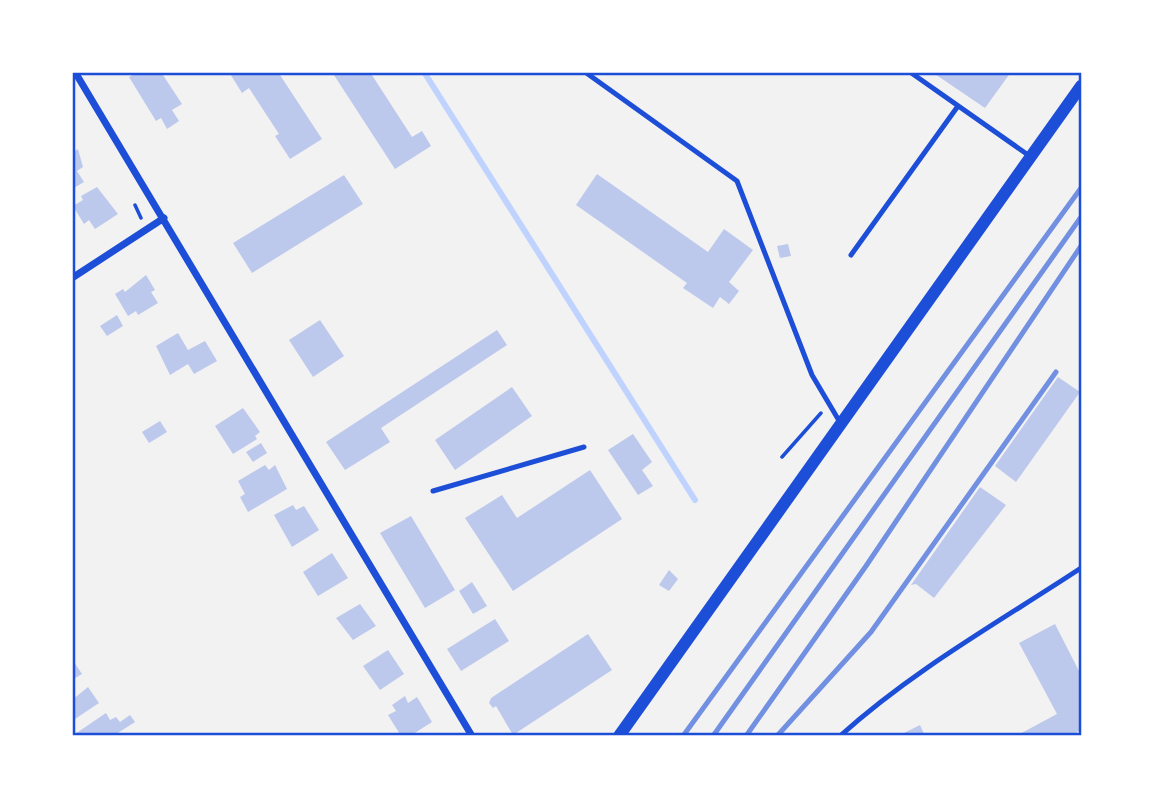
<svg xmlns="http://www.w3.org/2000/svg" width="1153" height="808" font-family="Signika,sans-serif">
  <rect width="100%" height="100%" fill="#f2f2f2"/>
  <g fill="none" stroke-linecap="round" stroke-linejoin="round">
    <path stroke="#bfd3fe" stroke-width="6" d="M424,72L695,500"/>
  </g>
  <path fill="#bdc9ec" d="M132,72H161L182,104L172,110L179,121L167,129L161,118L156,121L129,77L134,74Z
    M229,72H278L322,139L290,159L275,136L279,134L249,88L242,93Z
    M332,72H370L412,137L422,131L431,146L395,169Z
    M932,72H1011L985,108Z
    M78,149L83,167L77,171L84,182L72,189V153Z
    M597,174L708,252L724,229L753,250L729,282L739,291L729,304L720,297L713,308L683,288L687,283L576,205Z
    M344,175L363,204L252,273L233,243Z
    M97,187L118,214L95,229L89,220L84,224L73,206L83,200L81,196Z
    M788,244L791,256L780,258L777,246Z
    M146,275L155,290L151,292L158,303L138,315L136,311L128,316L115,294L123,289L125,292Z
    M117,315L123,326L107,336L100,326Z
    M320,320L344,356L313,377L289,340Z
    M497,330L507,345L381,428L390,442L345,470L326,442Z
    M178,333L188,350L205,341L217,361L194,374L188,364L170,375L156,346Z
    M1058,377L1080,392L1016,482L995,466Z
    M512,387L532,416L455,470L435,440Z
    M243,408L260,432L255,436L257,439L233,454L215,426Z
    M160,421L167,432L149,443L142,432Z
    M633,434L652,462L642,470L653,486L638,495L608,450Z
    M261,443L267,453L253,462L246,452Z
    M265,465L269,470L275,465L287,489L248,512L240,497L245,494L238,481Z
    M590,470L622,519L513,591L465,518L502,495L517,518Z
    M980,487L1006,505L934,598L916,584L911,585Z
    M293,505L296,510L304,506L319,530L292,547L274,515Z
    M411,516L455,590L425,608L380,533Z
    M332,553L348,578L318,596L303,572Z
    M669,570L678,579L669,591L659,585Z
    M472,582L487,606L473,614L459,591Z
    M360,604L376,626L353,640L336,618Z
    M495,619L509,641L461,671L447,649Z
    M1055,624L1081,675V730L1070,736H1016L1057,714L1019,643Z
    M588,634L612,670L513,735L496,706L493,708L489,703L491,698Z
    M388,650L404,674L380,690L363,666Z
    M74,662L82,674L72,680V664Z
    M88,687L99,703L72,721V700Z
    M405,696L408,703L417,697L432,722L410,736H401L388,715L396,711L392,705Z
    M106,713L110,720L116,717L120,722L130,715L135,722L113,736H72Z
    M920,725L925,736H898Z"/>
  <g fill="none" stroke-linecap="round" stroke-linejoin="round">
    <path stroke="#1d4ed8" stroke-width="3.5" d="M135,205L141,218
      M782,457L821,413"/>
    <path stroke="#1d4ed8" stroke-width="5" d="M585,72L737,181L812,375L841,424
      M910,72L1031,157
      M851,255L958,106
      M433,491L584,447
      M840,736C913,670 999,622 1081,568"/>
    <path stroke="#1d4ed8" stroke-width="7" d="M75,72L472,736
      M72,278L164,218"/>
    <path stroke="#1d4ed8" stroke-width="12" d="M619,736L1081,86"/>
    <path stroke="#7290e2" stroke-width="5" d="M683,736L1081,188
      M713,736L1081,217
      M746,736L866,566L1081,246
      M777,736L871,632L1056,372"/>
  </g>
  <rect width="1153" height="808" fill="none" stroke="#ffffff" stroke-width="147"/>
  <rect x="74" y="74" width="1006" height="660" fill="none" stroke="#1d4ed8" stroke-width="2.5"/>
</svg>
